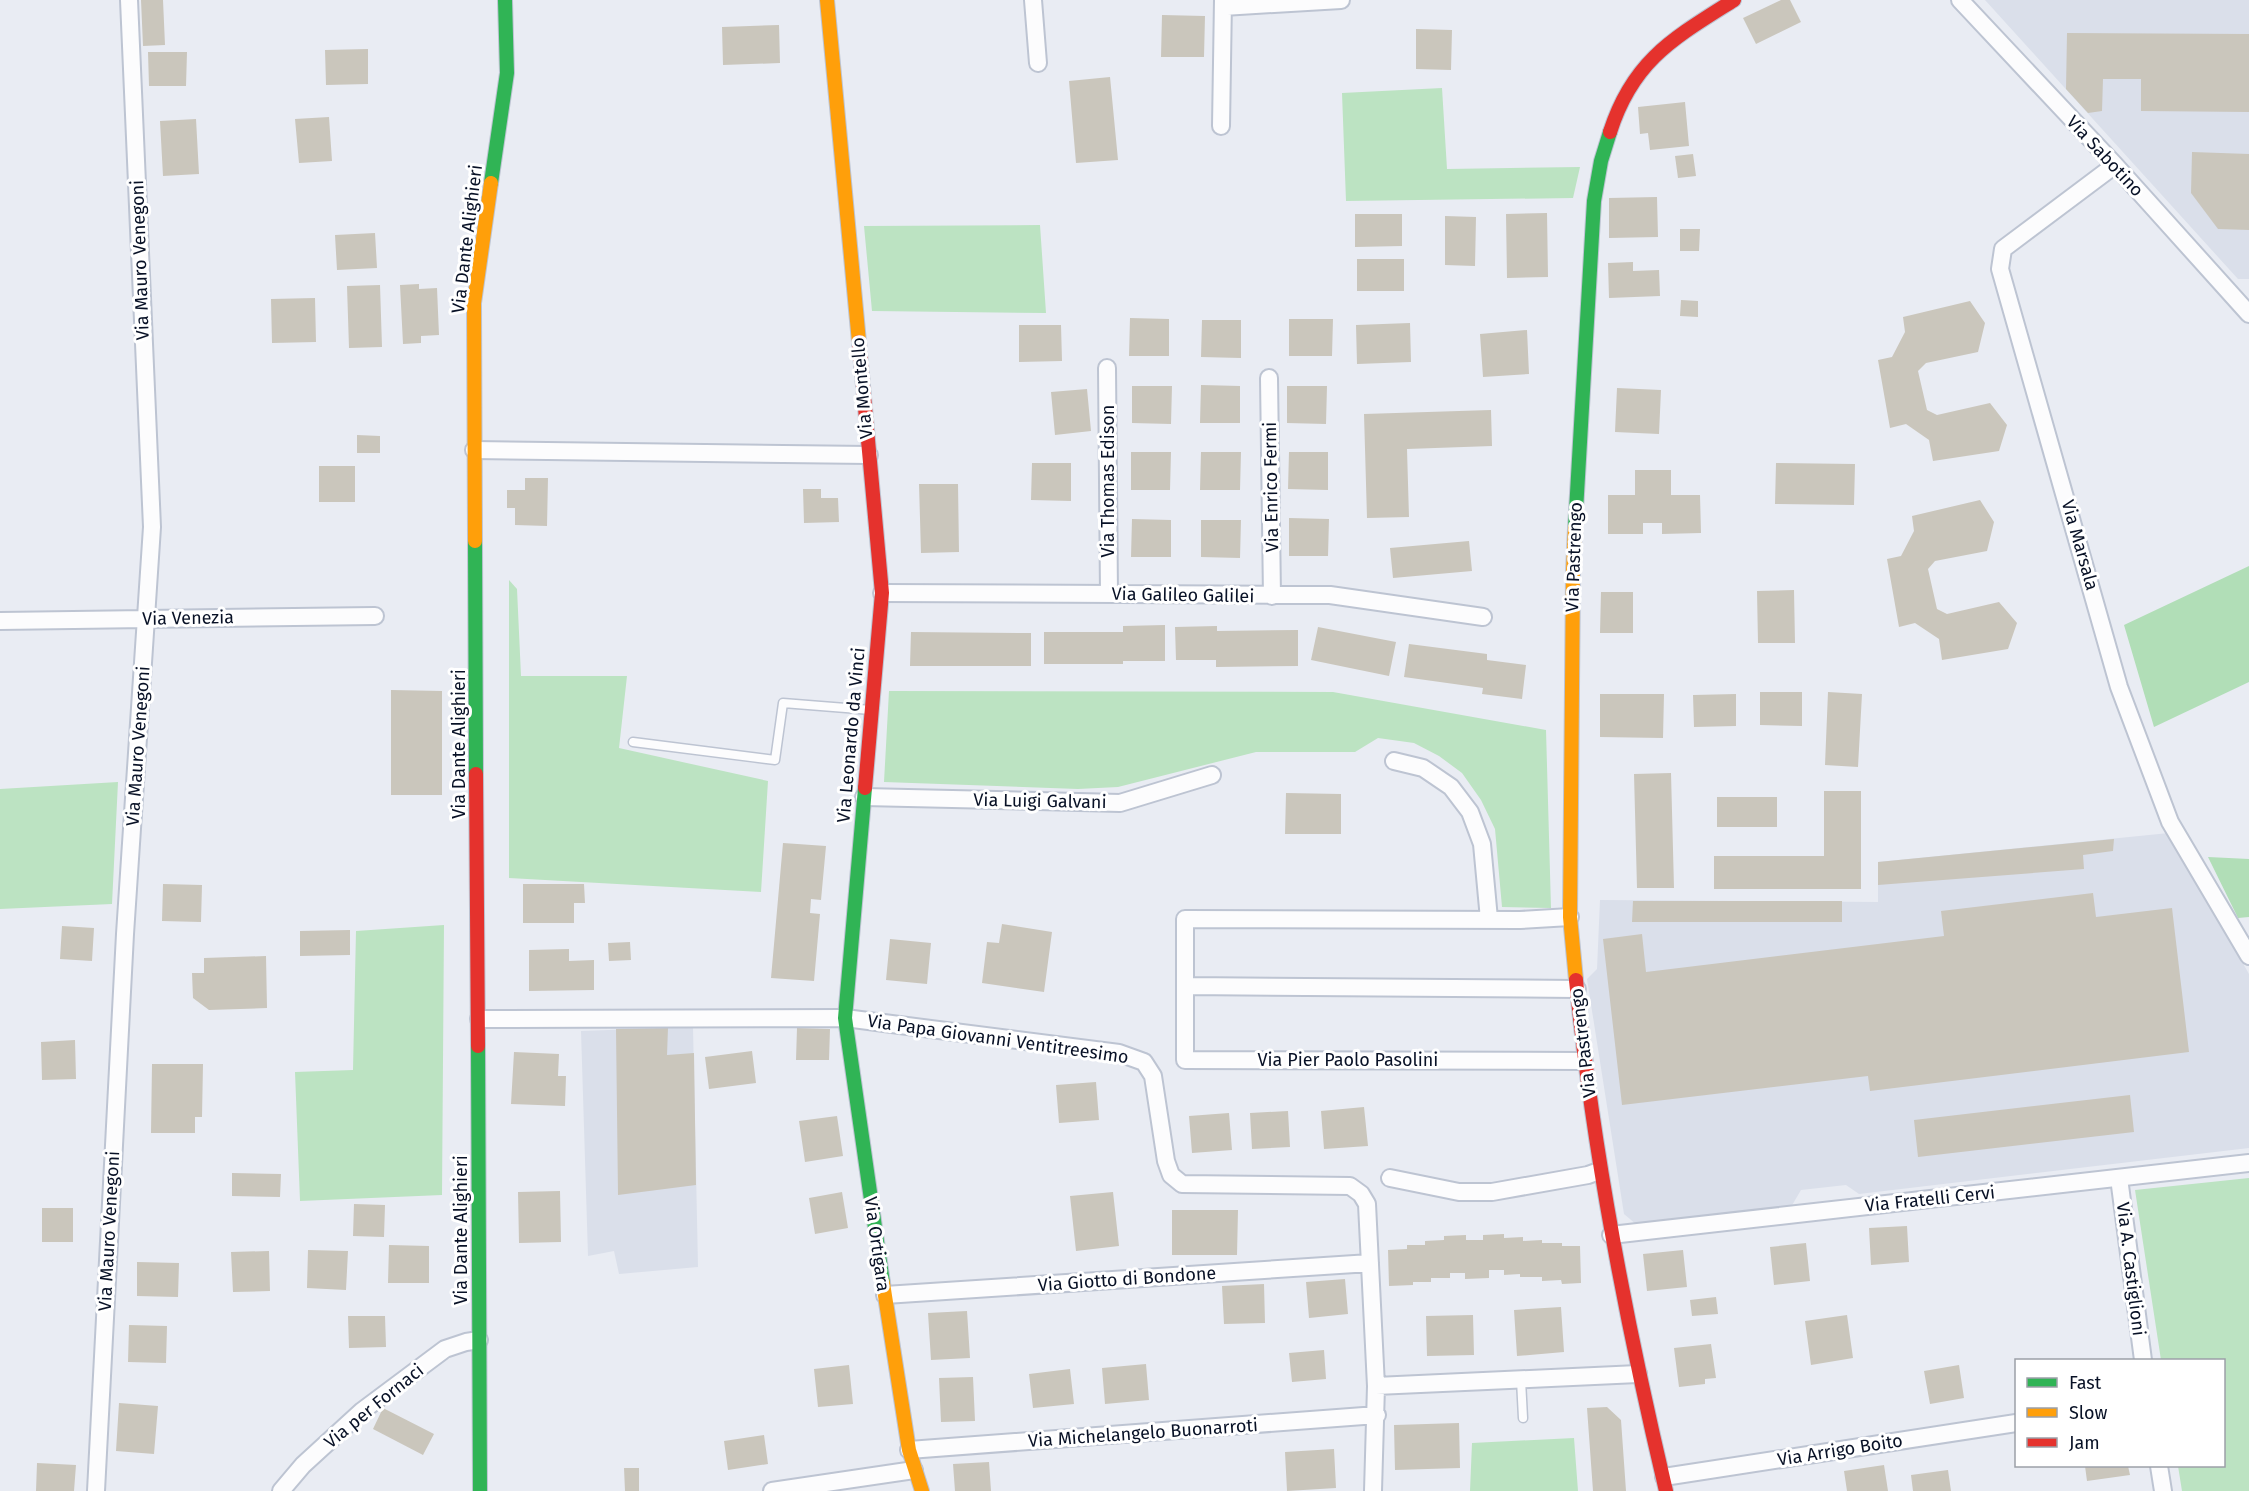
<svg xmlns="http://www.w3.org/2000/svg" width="2249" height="1491" font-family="'Fira Sans',sans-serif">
  <rect width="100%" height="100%" fill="#e9ecf3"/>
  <path fill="#dadfea" d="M1985,0H2249V279H2238Z
    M2169,833L2249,974V1148L1859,1194L1846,1185L1801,1190L1791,1207L1637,1225L1624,1214L1587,979L1597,969L1600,900L1878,902V862Z
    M693,1027L698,1267L619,1274L614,1251L588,1256L581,1031Z"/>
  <path fill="#bce3c2" d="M1442,88L1447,169L1580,167L1573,198L1346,201L1342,93Z
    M1040,225L1046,313L872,311L864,226Z
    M509,580L517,589L521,676H627L619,748L768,781L761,892L509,878Z
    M889,691L1333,692L1546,730L1551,908L1502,907L1495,829L1481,800L1462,773L1439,756L1414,743L1378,738L1355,752H1256L1118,787L1078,789L884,782Z
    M118,782L112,904L0,909V789Z
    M444,925L442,1195L300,1201L295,1072L353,1070L356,931Z
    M2249,1178V1491H2182L2178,1466H2224V1360H2161L2135,1190Z
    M1574,1438L1578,1491H1470L1472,1443Z"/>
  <path fill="#b1deb7" d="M2249,566V682L2154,727L2124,625Z
    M2208,857L2249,859V917L2238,918Z"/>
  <path fill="#cac6bc" d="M141,0H163L165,45L143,46Z
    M1781,0H1790L1801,22L1756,44L1743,18Z
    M1162,15L1205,16L1204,57H1161Z
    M779,25L780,63L723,65L722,27Z
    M1416,29L1452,30L1451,70L1416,69Z
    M2067,33L2249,34V112L2141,111V79H2103L2102,111L2088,113L2066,89Z
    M368,49V84L326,85L325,50Z
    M148,52H187L186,86H149Z
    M1110,77L1118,160L1076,163L1069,81Z
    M1685,102L1689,146L1650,150L1648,133L1640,134L1638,107Z
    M329,117L332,161L299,163L295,119Z
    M196,119L199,174L163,176L160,121Z
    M2192,152L2249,154V230L2218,229L2191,193Z
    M1693,154L1696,176L1678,178L1675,156Z
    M1657,197L1658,237L1609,238V198Z
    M1547,213L1548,277L1507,278L1506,214Z
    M1355,214H1402V246L1355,247Z
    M1445,216L1476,217L1475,266L1445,265Z
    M1680,229H1700L1699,251H1680Z
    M375,233L377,268L337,270L335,235Z
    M1357,259H1404V291H1357Z
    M1633,262V271L1659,270L1660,296L1609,298L1608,263Z
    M419,284V289L437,288L439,335L421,336V343L403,344L400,285Z
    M380,285L382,347L349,348L347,286Z
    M315,298L316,342L272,343L271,299Z
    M1681,300L1698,301V317L1680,316Z
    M1970,301L1985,323L1978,352L1926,363L1918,371L1927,410L1937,415L1990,403L2007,425L1999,451L1933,461L1929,440L1906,424L1890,428L1878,360L1892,357L1905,332L1903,317Z
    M1130,318L1169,319V356H1129Z
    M1289,319H1333L1332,356H1289Z
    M1202,320H1241V358L1201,357Z
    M1410,323L1411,362L1357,364L1356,325Z
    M1019,325H1061L1062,361L1019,362Z
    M1527,330L1529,374L1483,377L1480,334Z
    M1201,385L1240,386V423H1200Z
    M1132,386H1172L1171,424L1132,423Z
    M1287,386H1327L1326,424L1287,423Z
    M1617,388L1661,390L1659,434L1615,432Z
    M1087,389L1091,431L1055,435L1051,392Z
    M1491,410L1492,446L1407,449L1409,517L1367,518L1364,414Z
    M357,435L380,436V453H357Z
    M1131,452H1171L1170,490H1131Z
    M1201,452H1241L1240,490H1200Z
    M1289,452H1328V490L1288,489Z
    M1032,463H1071V501L1031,500Z
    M1776,463L1855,464L1854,505L1775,504Z
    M319,466H355V502H319Z
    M1635,470H1671V495H1700L1701,533L1662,534V523H1643V534H1608V495H1635Z
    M525,478H548L547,526L515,525V508H507V490H525Z
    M919,484H958L959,552L921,553Z
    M803,489H821V498H838L839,522L804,523Z
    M1980,500L1994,522L1987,551L1935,561L1928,569L1937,609L1947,614L1999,602L2017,623L2008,649L1942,660L1939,639L1915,623L1899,627L1887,559L1901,556L1914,531L1912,516Z
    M1289,518L1329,519L1328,556H1289Z
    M1132,519L1171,520V557H1131Z
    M1201,520H1241L1240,558L1201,557Z
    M1469,541L1472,571L1393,578L1390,548Z
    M1794,590L1795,643H1758L1757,591Z
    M1601,592H1633V633H1600Z
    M1165,625V661H1123V664H1044V632H1123V626Z
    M1217,626V631L1298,630V666L1216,667V660H1176L1175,627Z
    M1318,627L1396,642L1389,676L1311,660Z
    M911,632L1031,633V666H910Z
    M1409,644L1487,654V660L1526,665L1522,699L1482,694L1483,688L1404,677Z
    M391,690L442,691V795H391Z
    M1760,692H1802V726L1760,725Z
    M1828,692L1862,694L1858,767L1825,765Z
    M1600,694H1664L1663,738L1600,737Z
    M1736,694V726L1694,727L1693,695Z
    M1671,773L1674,888H1637L1634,774Z
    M1824,791H1861V889H1714V856H1824Z
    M1286,793L1341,794V834H1285Z
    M1717,797H1777V827H1717Z
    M2114,839L2113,851L2083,855L2084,869L1878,885V862Z
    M783,843L826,846L821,900L811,899L810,913L820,914L814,981L771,978Z
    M163,884L202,885L201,922L162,921Z
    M523,884H584L585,903H574V923H523Z
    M2093,893L2096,917L2172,908L2189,1052L1870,1091L1868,1076L1622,1105L1603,939L1642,934L1646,972L1944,936L1941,911Z
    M1633,901H1842V922H1632Z
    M1002,924L1052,932L1044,992L982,983L987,942L999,943Z
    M62,926L94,928L92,961L60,959Z
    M350,930V955L300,956V931Z
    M890,939L931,943L927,984L886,980Z
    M630,942L631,960L609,961L608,943Z
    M569,949V961L594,960V990L529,991V950Z
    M266,956L267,1008L209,1010L193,998L192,973H204V958Z
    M668,1028L667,1055L694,1053L696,1185L618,1195L616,1029Z
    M797,1028L830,1029L829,1060H796Z
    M75,1040L76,1079L42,1080L41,1042Z
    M752,1051L756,1083L709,1089L705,1057Z
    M514,1052L559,1054L558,1076H566L565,1106L511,1104Z
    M152,1064H203L202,1117H195V1133H151Z
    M1096,1082L1099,1120L1059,1123L1056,1085Z
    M2130,1095L2134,1132L1918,1157L1914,1120Z
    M1364,1107L1368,1146L1324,1149L1321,1111Z
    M1288,1111L1290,1147L1252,1149L1250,1113Z
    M1229,1113L1232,1150L1192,1153L1189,1116Z
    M837,1116L843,1156L805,1162L799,1121Z
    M232,1173L281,1174L280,1197L232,1196Z
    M560,1191L561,1242L519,1243L518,1192Z
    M842,1192L848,1228L815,1234L809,1198Z
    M1113,1192L1119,1246L1076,1251L1070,1196Z
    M354,1204L385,1205L384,1237L353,1236Z
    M42,1208H73V1242H42Z
    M1172,1210H1238L1237,1255H1172Z
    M1907,1226L1909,1262L1871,1265L1869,1228Z
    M1504,1234V1238L1523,1237V1241L1542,1240V1243H1562V1246H1580L1581,1283L1562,1284L1561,1280L1542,1281V1277H1520V1274L1504,1275V1270H1489V1278L1465,1279V1273H1450V1278H1431V1282H1413V1285L1389,1286L1388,1250L1407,1249V1245H1425V1241L1444,1240V1236L1466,1235V1240H1483V1235Z
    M1806,1243L1810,1281L1774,1285L1770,1247Z
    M389,1245L429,1246V1283H388Z
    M308,1250L348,1251L346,1290L307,1288Z
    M1683,1250L1687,1287L1647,1291L1643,1254Z
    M269,1251L270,1291L233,1292L231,1252Z
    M137,1262L179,1263L178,1297L137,1296Z
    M1345,1279L1348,1314L1309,1318L1306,1282Z
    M1264,1284L1265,1323L1224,1324L1222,1286Z
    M1716,1297L1718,1314L1692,1316L1690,1300Z
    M1561,1307L1564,1352L1517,1356L1514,1310Z
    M967,1311L970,1358L931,1360L928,1313Z
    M1473,1315L1474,1355L1427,1356L1426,1316Z
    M1847,1315L1853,1358L1811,1365L1805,1321Z
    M348,1316H385L386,1347L349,1348Z
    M129,1325L167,1326L166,1363L128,1362Z
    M1711,1344L1716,1378L1705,1379V1384L1679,1387L1674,1348Z
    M1324,1350L1326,1379L1292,1382L1289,1353Z
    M1146,1364L1149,1400L1105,1404L1102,1368Z
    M849,1365L853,1404L818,1407L814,1369Z
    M1959,1365L1964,1398L1930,1404L1924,1371Z
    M1070,1369L1074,1404L1033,1408L1029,1374Z
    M973,1377L975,1421L941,1422L939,1378Z
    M119,1403L158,1406L154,1454L116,1451Z
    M1607,1407L1621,1420L1626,1491H1593L1587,1408Z
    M383,1408L434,1434L423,1455L373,1429Z
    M1459,1423L1460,1468L1395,1470L1394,1425Z
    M764,1435L768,1464L728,1470L724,1441Z
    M1334,1449L1336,1488L1287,1491L1285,1452Z
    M989,1462L991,1491H955L953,1464Z
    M37,1463L76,1465L74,1491H36Z
    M1884,1465L1888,1491H1847L1844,1471Z
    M2085,1466H2128L2130,1475L2087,1481Z
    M624,1468H639V1491H625Z
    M1948,1470L1951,1491H1913L1911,1475Z"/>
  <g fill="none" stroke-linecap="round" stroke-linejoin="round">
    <g stroke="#bdc4d2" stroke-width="11">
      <path id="lane" d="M633,742L775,760L783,703L871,710
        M1521,1380L1523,1418"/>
    </g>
    <g stroke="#bdc4d2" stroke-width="20">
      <path id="street" d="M1033,0L1038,63
        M1960,0L2115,165L2249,314
        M1223,7L1341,0
        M1221,126L1223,0
        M2115,165L2003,249L2000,269L2119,687L2170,822L2249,956
        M1107,368L1109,594
        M1269,378L1272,596
        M474,450L869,455
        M882,593L1330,595L1483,617
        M0,621L375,616
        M1394,761L1423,768L1451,787L1470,812L1482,844L1489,919
        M864,797L1120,803L1212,775
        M1570,917L1520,920L1185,919V1060L1584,1061
        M1186,986L1577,989
        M479,1019L845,1018L1119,1053L1144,1062L1153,1076L1166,1161L1171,1175L1182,1184L1350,1186L1361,1194L1367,1204L1376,1386L1373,1491
        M1390,1178L1459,1192H1492L1588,1175L1599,1171
        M2119,1178L2143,1360
        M1611,1235L2249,1163
        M885,1295L1370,1263
        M1376,1386L1638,1374
        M909,1450L1377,1415
        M2159,1466L2163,1491
        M1664,1477L2016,1423
        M96,1491L125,934L152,527L129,0
        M281,1491L303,1465L362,1411L445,1349L466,1342L479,1340
        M772,1491L914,1470"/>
    </g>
    <g stroke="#bdc4d2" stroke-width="16">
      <path id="fast" d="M491,183L507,73L505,0
        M1575,528L1594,201L1601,161L1610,132
        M475,541L476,774
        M865,788L845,1018L883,1283
        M478,1046L480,1491"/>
    </g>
    <g stroke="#bdc4d2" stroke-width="16">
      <path id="slow" d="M827,0L859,342
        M1575,528L1573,572L1570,917L1576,980
        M475,541L474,303L491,183
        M883,1283L909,1450L922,1491"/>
    </g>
    <g stroke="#bdc4d2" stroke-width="16">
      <path id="jam" d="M1610,132C1633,60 1674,38 1734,0
        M859,342L882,593L865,788
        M476,774L478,1046
        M1576,980C1593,1153 1626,1322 1666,1491"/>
    </g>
    <use href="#lane" stroke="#fcfcfd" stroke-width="8"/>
    <use href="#street" stroke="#fcfcfd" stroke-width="16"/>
    <use href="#fast" stroke="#30b455" stroke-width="14"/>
    <use href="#slow" stroke="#ff9f0a" stroke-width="14"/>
    <use href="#jam" stroke="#e5322d" stroke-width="14"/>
  </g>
  <g text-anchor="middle" stroke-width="6" stroke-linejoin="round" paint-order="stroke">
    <g font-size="18" fill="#081126" stroke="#fff">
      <text transform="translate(2105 156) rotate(47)" y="6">Via Sabotino</text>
      <text transform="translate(467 239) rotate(-83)" y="6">Via Dante Alighieri</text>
      <text transform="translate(140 260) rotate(-92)" y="6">Via Mauro Venegoni</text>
      <text transform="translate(862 388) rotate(-95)" y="6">Via Montello</text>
      <text transform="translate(1108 481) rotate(-90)" y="6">Via Thomas Edison</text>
      <text transform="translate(1271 487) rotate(-91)" y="6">Via Enrico Fermi</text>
      <text transform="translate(2080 545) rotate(74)" y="6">Via Marsala</text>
      <text transform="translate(1574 557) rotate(-88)" y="6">Via Pastrengo</text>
      <text transform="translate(1183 595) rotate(1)" y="6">Via Galileo Galilei</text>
      <text transform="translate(188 618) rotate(-1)" y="6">Via Venezia</text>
      <text transform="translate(851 735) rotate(-85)" y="6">Via Leonardo da Vinci</text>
      <text transform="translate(459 744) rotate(-90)" y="6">Via Dante Alighieri</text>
      <text transform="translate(138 746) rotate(-86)" y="6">Via Mauro Venegoni</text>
      <text transform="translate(1040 801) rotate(1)" y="6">Via Luigi Galvani</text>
      <text transform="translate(998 1039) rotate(8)" y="6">Via Papa Giovanni Ventitreesimo</text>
      <text transform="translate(1583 1043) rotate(-97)" y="6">Via Pastrengo</text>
      <text x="1348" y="1066">Via Pier Paolo Pasolini</text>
      <text transform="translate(1930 1199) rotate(-6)" y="6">Via Fratelli Cervi</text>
      <text transform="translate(461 1230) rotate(-90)" y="6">Via Dante Alighieri</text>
      <text transform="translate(109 1231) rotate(-87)" y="6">Via Mauro Venegoni</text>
      <text transform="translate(877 1244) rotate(82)" y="6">Via Ortigara</text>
      <text transform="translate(2131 1269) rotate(83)" y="6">Via A. Castiglioni</text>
      <text transform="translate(1127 1279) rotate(-4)" y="6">Via Giotto di Bondone</text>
      <text transform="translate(374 1406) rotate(-39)" y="6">Via per Fornaci</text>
      <text transform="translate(1143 1433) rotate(-4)" y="6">Via Michelangelo Buonarroti</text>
      <text transform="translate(1840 1450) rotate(-9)" y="6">Via Arrigo Boito</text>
    </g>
  </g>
  <rect x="2015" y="1359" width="210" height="108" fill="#ffffff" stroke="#9ca0a8" stroke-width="1.5"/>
  <rect x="2027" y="1378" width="30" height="9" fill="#30b455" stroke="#9ca0a8" stroke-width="1.5"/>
  <text x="2069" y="1389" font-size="18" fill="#081126">Fast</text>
  <rect x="2027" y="1408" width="30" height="9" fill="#ff9f0a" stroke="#9ca0a8" stroke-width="1.5"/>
  <text x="2069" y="1419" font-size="18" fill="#081126">Slow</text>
  <rect x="2027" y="1438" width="30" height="9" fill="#e5322d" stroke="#9ca0a8" stroke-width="1.5"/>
  <text x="2069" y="1449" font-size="18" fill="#081126">Jam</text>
</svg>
